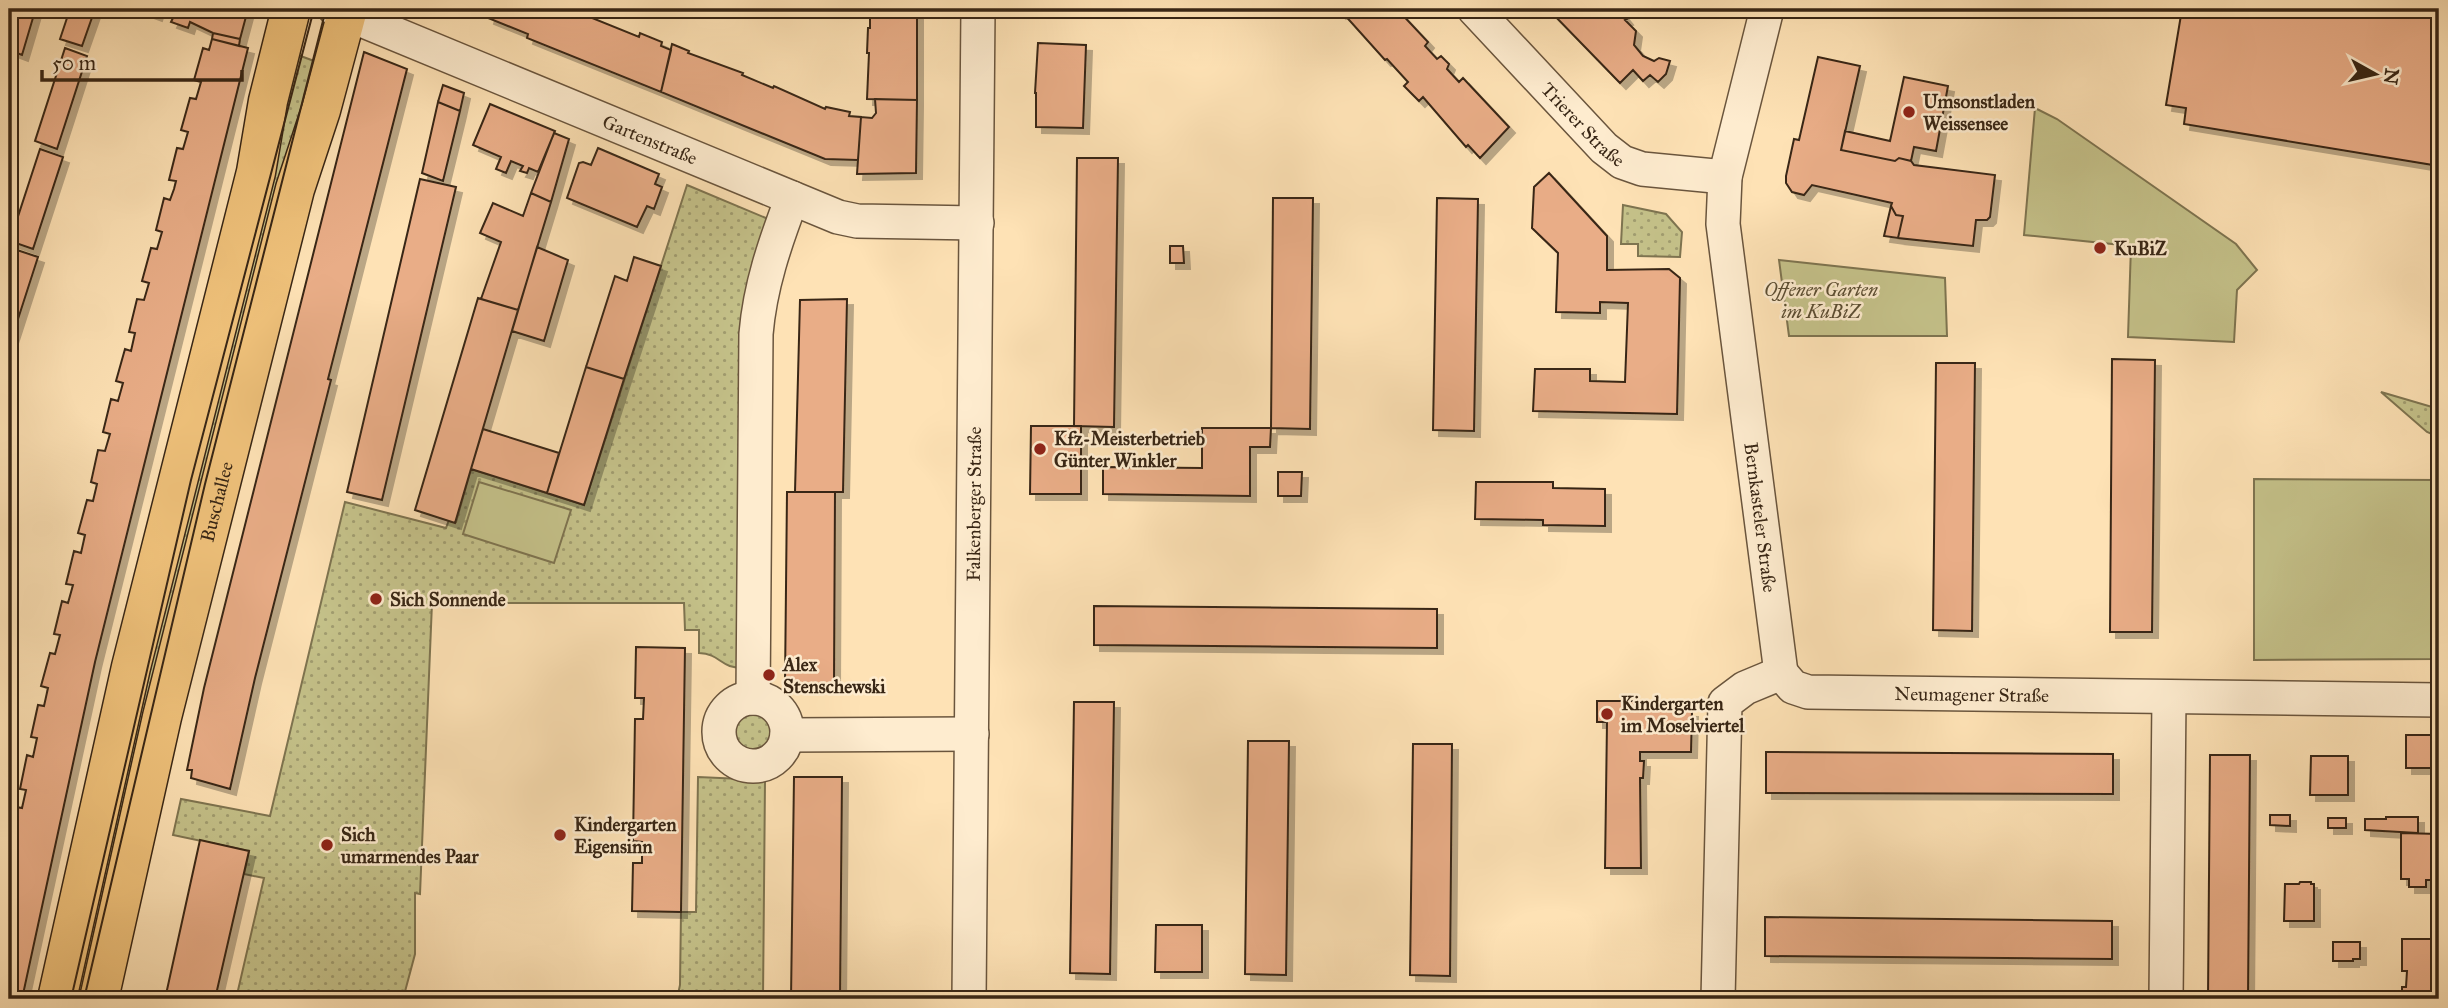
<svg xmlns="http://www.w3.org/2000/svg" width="2448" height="1008" font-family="'IM FELL Great Primer',serif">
  <defs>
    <pattern id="grass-dots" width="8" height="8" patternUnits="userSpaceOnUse" patternTransform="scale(1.75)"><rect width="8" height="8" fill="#c5c28a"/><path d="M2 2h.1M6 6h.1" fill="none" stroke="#a19d70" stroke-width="1.8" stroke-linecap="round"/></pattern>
    <filter id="shadow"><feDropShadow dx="6" dy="6" stdDeviation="0" flood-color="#0004"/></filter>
  </defs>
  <rect width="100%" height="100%" fill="#fee2b5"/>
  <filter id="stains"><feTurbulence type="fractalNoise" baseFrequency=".00286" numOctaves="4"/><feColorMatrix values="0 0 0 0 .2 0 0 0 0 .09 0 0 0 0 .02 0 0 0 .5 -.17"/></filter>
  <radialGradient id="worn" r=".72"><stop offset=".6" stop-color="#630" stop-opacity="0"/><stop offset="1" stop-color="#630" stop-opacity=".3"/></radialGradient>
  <path fill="url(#grass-dots)" stroke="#7e7450" stroke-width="2" d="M287,51L325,65L92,999H65Z
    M687,185L773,221L746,668C719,669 722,654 699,653V630H685L684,603H432L420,894L415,893V954L403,999H236L264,878L244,874L249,851L173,835L181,799L270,816L345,502L446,528L449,520L456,522L471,469L584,505Z
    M1623,205L1666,214L1682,232L1680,257L1638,256V244H1621Z
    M2381,392L2439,409V437L2427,432Z
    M728 733a24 24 0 1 1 48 0a24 24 0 1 1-48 0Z
    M698,777L765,780L763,999H677L680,985L681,912H696Z"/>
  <path fill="#c5c28a" stroke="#7e7450" stroke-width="2" d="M2035,108L2057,119L2236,244L2257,270L2237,290L2234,342L2128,337L2131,246L2024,235Z
    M1779,260L1945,278L1947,336H1789Z
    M2254,479L2439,480V659L2254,660Z
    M479,482L571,510L554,563L463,534Z"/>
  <path fill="#e9ad87" stroke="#382615" stroke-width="2" filter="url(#shadow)" d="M9,9H28L35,11L22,55L9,50Z
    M70,9H95L82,46L60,39Z
    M140,9H248L240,39L213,33L190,22L188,28L171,22L174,16L158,9L156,15Z
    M491,9H570L639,37L640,33L662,42L661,46L671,50L661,92L527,38L528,34L488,18Z
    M870,9H917V100L867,99L869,53H867L868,28H870Z
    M1336,9H1397L1428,42L1425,46L1437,59L1441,56L1449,64L1447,69L1459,82L1463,78L1509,127L1480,158L1468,145L1466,147L1423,97L1419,101L1404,86L1408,82L1387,59L1385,60L1342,12L1340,13Z
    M1552,9H1619L1627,19L1625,20L1636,31L1634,45L1643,56L1654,61L1659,58L1670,61L1666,74L1658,82L1650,75L1643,81L1633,70L1620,83L1550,11Z
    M2182,9H2439V166L2184,124L2186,108L2166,105Z
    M213,33L240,39L239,46L212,39Z
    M212,39L248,48L95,662L22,999H9V859H11L15,841L9,839L16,807L22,808L26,790L20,789L27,755L33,757L37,738L31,737L38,705L44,706L48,688L41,686L50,653L55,654L60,635L54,634L62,601L68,603L73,585L66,584L74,551L81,553L85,535L78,533L87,500L93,501L97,484L91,482L98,450L105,451L110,434L103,432L111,399L118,401L123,383L116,381L125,349L131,351L135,333L129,332L137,299L144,300L149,283L142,281L151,248L157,249L162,232L156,230L164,198L170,200L174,189L176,181L169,180L177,148L183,149L188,132L181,130L190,98L196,99L201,82L194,80L203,48L209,50Z
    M1038,43L1086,45L1083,128L1036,127V93H1035Z
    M672,44L689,51L688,53L743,73L742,75L773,88L774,86L825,109L826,107L850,112L849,116L861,117L858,160L825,159L661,92Z
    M65,48L87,56L57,149L35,141Z
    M364,52L407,69L328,379L331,380L255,678L230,789L191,778L192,770H187L204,688Z
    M1818,57L1860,66L1841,150L1895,161L1899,158L1911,161L1914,165L1995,175L1990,217L1987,220H1976L1973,246L1898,238L1903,216L1896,215L1891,206L1892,203L1812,185L1804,195L1792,192L1786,183V176L1794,139L1799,140Z
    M1904,77L1948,86L1936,151L1914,147L1911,161L1899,158L1895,161L1841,150L1845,131L1890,141Z
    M443,85L464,93L460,111L438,102Z
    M875,99L917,100L916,173L857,174L861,117L872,118L876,113Z
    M438,102L460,111L443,181L422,173Z
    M490,104L555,131L538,172L529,168L527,173L520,171L523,166L511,161L506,173L496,169L501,157L473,145Z
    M554,133L569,139L551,202L531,193Z
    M598,148L659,174L655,184L662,187L654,209L647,206L637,227L567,198L579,163L583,162L591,165Z
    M40,149L63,157L33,249L10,241Z
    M1077,158H1118L1114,427L1074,426Z
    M1549,173L1607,236V270L1669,269L1680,278L1677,414L1533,411L1535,369H1590V381L1625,382L1628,303L1600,302V313L1556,312L1558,253L1532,228L1534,187Z
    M420,179L456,187L382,500L347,492Z
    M531,193L551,202L518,310L481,299L501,242L480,233L493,203L523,216Z
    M1273,198H1313L1310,429L1271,428Z
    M1437,198L1478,199L1474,431L1433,430Z
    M1891,206L1896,215L1903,216L1898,238L1884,236Z
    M1170,246H1183L1184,263H1170Z
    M537,247L568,260L544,341L512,331Z
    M17,250L38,257L9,347V275Z
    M634,257L661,266L624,379L586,367L615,276L627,281Z
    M478,298L518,310L455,523L415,510Z
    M847,299L843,492H795L800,300Z
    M2112,359L2155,360L2152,632H2110Z
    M1936,363H1975L1972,631L1933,630Z
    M586,367L624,379L584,505L547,493Z
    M1031,426H1081V494H1030Z
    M1202,428H1271L1270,447H1250V496L1103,494V467L1202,468Z
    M483,429L559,453L547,493L471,469Z
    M1278,472H1302L1301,496H1278Z
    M1476,482H1553V488L1605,489V526L1543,525V520L1475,519Z
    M787,492H835L834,684L785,683Z
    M1094,606L1437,609V648L1094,645Z
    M636,647L685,648L681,912L632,911L633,863H642V842L633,841L635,719H643L644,698H635Z
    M1597,701H1643L1642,710L1692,711L1691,752H1640V761H1644L1643,778H1640L1641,868H1605L1607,722H1597Z
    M1074,702H1114L1110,974L1070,973Z
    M2406,735H2437L2436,754H2439V768H2406Z
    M1248,741H1289L1286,975L1245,974Z
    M1413,744H1452L1450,976L1410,975Z
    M1766,752L2113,754V794L1766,793Z
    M2210,755H2250L2248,999H2208Z
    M2311,756H2348V795H2310Z
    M794,777H842L840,999H791Z
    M2270,815H2290V826L2270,825Z
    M2386,817H2418V833L2365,830V819H2386Z
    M2328,818H2346V828H2328Z
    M2401,833L2439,834V880H2426V887H2409V879H2401Z
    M200,840L249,851L215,999H165Z
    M2300,882H2311V884H2314V921H2284L2285,884H2299Z
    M1765,917L2112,921V959L1765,956Z
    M1156,925H1202V972H1155Z
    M2402,939H2438L2437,999H2402V987H2406L2407,971H2402Z
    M2333,942H2360V959H2353V961H2333Z"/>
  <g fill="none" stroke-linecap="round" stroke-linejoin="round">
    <g stroke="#6a553d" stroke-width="36">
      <g id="minor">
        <path id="s1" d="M335,9L838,217L857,221L977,223"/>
        <path id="s2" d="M1474,9L1604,148L1622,162L1642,169L1725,177"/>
        <path id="s3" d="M1767,9L1725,177L1723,224L1781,673"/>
        <path id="s4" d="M1781,673L1793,687L1808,692L2439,700"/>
        <path d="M753,698L756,334C760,286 775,243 792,198"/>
        <circle cx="753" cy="732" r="34"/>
        <path d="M787,735L972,734"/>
        <path id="s5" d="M969,999L978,9"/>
        <path d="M1718,999L1725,703L1745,688L1781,673"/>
        <path d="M2166,999L2169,697"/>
      </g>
    </g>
    <g stroke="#382615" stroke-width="41">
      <g id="major">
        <path d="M57,999L131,667L256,172L268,101L291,9"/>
        <path id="s6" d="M99,999L162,717L295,189L321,110L348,9"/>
      </g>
    </g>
    <use href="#minor" stroke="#feeccf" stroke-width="33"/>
    <use href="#major" stroke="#efc17a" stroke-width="38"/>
    <path stroke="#382615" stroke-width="2" d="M71,999L191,480L314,9
      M84,999L205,484L326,9"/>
  </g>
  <g fill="#8f2418" stroke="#feeccf" stroke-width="2.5">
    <circle cx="1909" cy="112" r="7"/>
    <circle cx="2100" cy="248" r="7"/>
    <circle cx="1040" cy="449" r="7"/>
    <circle cx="376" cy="599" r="7"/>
    <circle cx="769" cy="675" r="7"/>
    <circle cx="1607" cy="714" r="7"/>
    <circle cx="560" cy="835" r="7"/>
    <circle cx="327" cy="845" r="7"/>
  </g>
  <g text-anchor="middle" stroke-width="5" stroke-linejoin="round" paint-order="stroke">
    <g font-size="19" font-weight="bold" fill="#382615" stroke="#feeccf" text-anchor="start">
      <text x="1923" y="108">Umsonstladen<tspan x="1923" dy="22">Weissensee</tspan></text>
      <text x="2114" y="255">KuBiZ</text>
      <text x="1054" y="445">Kfz-Meisterbetrieb<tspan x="1054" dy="22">Günter Winkler</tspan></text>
      <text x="390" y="606">Sich Sonnende</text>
      <text x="783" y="671">Alex<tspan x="783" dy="22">Stenschewski</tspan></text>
      <text x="1621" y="710">Kindergarten<tspan x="1621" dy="22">im Moselviertel</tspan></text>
      <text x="574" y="831">Kindergarten<tspan x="574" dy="22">Eigensinn</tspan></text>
      <text x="341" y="841">Sich<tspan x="341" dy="22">umarmendes Paar</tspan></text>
    </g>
    <g font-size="19" fill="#382615" stroke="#feeccf">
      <text dy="7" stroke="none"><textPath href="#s2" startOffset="159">Trierer Straße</textPath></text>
      <text dy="7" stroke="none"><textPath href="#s1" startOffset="341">Gartenstraße</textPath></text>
      <text dy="7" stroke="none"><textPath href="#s6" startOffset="511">Buschallee</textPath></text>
      <text dy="7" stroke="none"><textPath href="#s5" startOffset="495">Falkenberger Straße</textPath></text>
      <text dy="7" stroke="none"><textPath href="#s3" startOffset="516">Bernkasteler Straße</textPath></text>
      <text dy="7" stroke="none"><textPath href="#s4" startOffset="198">Neumagener Straße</textPath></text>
    </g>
    <g font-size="19" font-style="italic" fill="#5b4d32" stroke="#feeccf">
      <text x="1821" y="296">Offener Garten<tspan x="1821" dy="22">im KuBiZ</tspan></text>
    </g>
  </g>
  <rect width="2448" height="1008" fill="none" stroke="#fee2b5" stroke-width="35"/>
  <rect x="10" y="10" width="2427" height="987" fill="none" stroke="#382615" stroke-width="3.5"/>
  <rect x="18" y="18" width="2413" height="973" fill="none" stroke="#382615" stroke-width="2"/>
  <g transform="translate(2375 74) rotate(98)" stroke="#feeccf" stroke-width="5" paint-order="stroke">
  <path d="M0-5L12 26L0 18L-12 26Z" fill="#382615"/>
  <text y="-10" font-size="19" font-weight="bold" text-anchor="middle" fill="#382615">N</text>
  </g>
  <path d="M42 70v10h200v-10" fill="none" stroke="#382615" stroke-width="3.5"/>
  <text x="52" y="70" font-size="21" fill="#382615" stroke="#feeccf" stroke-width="5" paint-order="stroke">50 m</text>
  <rect width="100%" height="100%" filter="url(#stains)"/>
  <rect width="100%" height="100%" fill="url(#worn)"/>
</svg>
